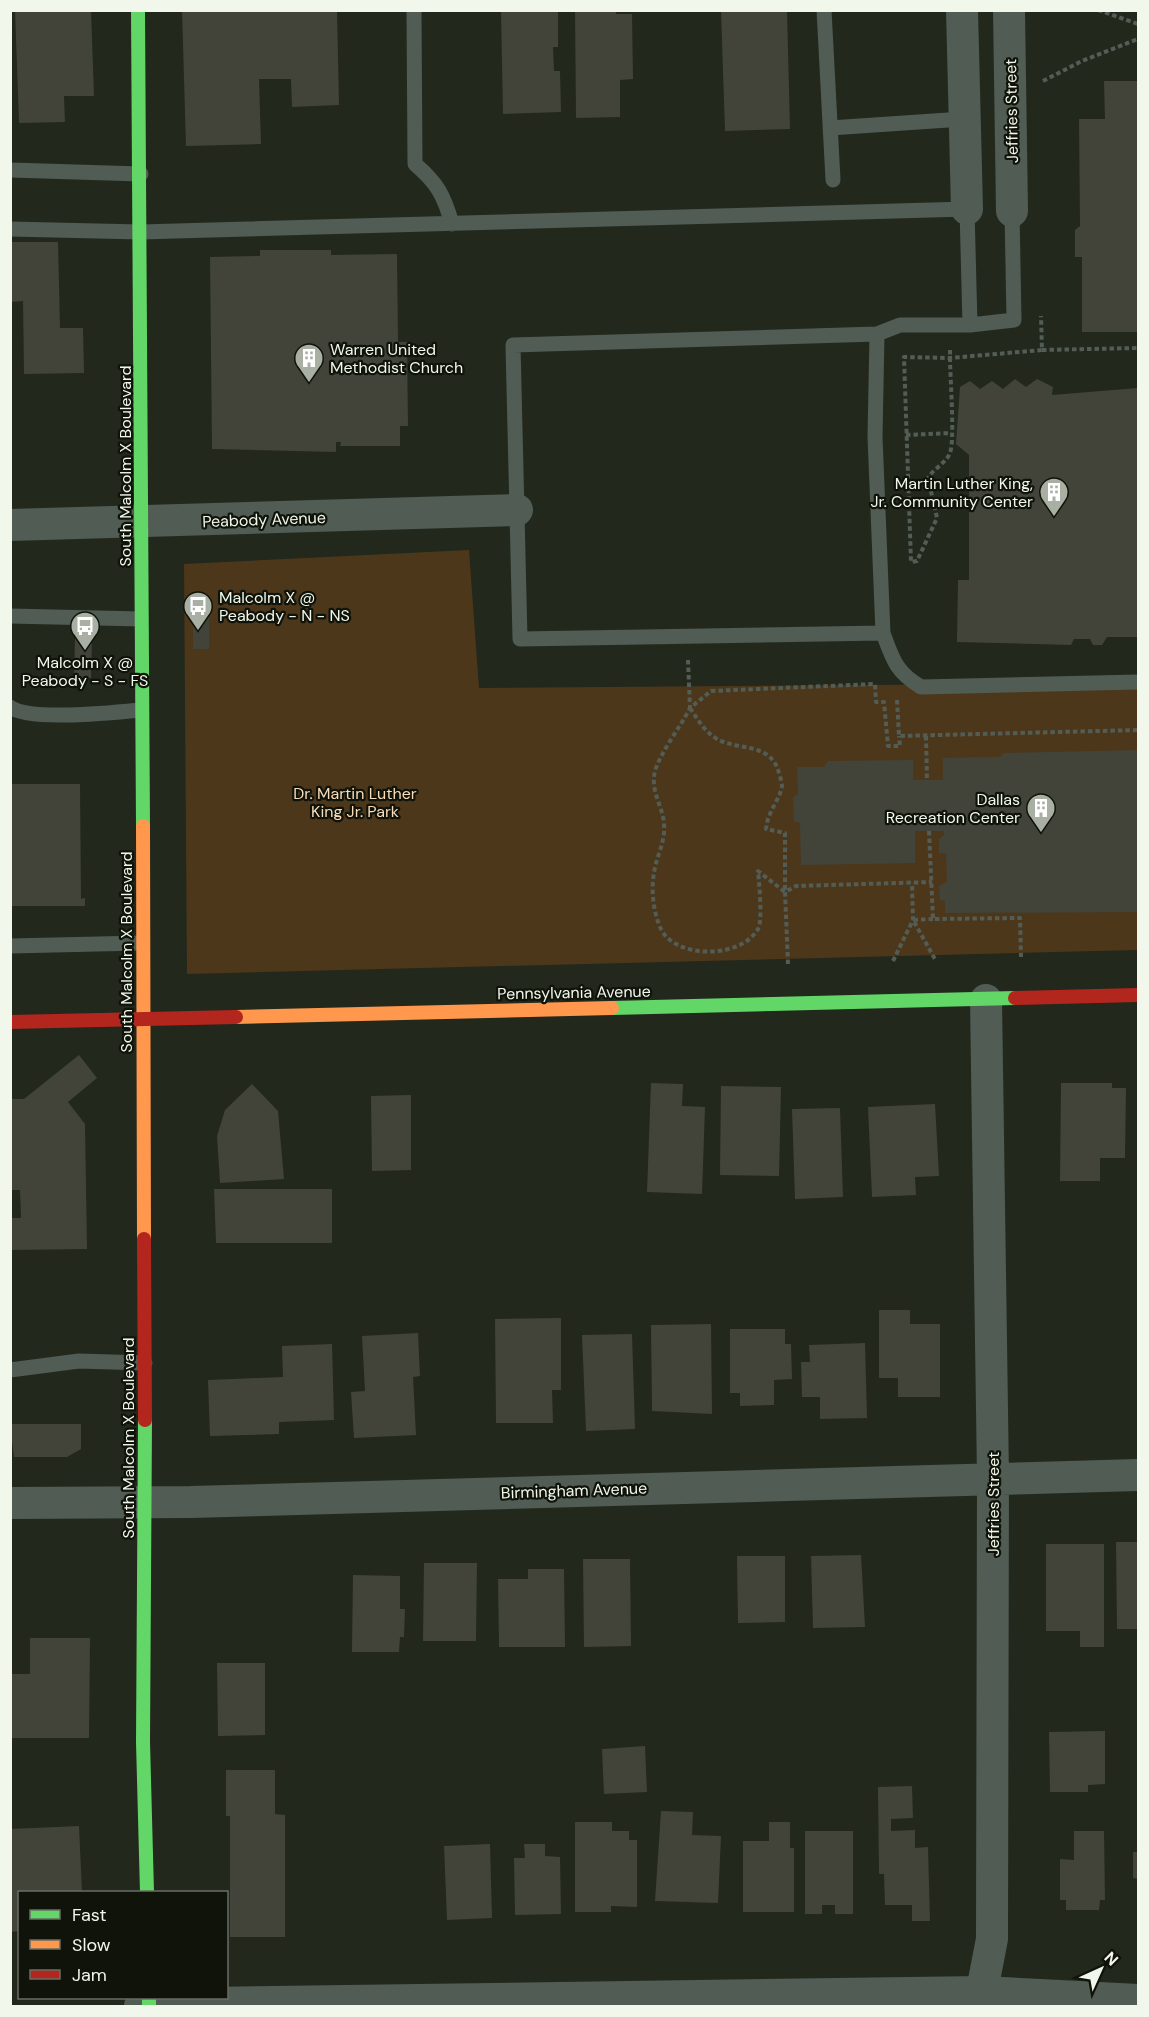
<svg xmlns="http://www.w3.org/2000/svg" width="1149" height="2017" font-family="'DM Sans',sans-serif">
  <rect width="100%" height="100%" fill="#22281c"/>
  <path fill="#4c371b" d="M469,550L479,688L1138,683V950L187,974L184,564Z"/>
  <path fill="#424439" d="M15,10H91L94,96H64L65,122L19,123Z
    M182,10H337L339,105L292,107L291,79H259L261,144L186,146Z
    M501,10H558V47H553L554,71H560L561,112L503,114Z
    M575,10H616V14H632L633,79L620,80V117L576,118Z
    M721,10H787L790,129L725,131Z
    M1104,81H1138V332H1082V257H1075V230L1080,226L1079,119H1105Z
    M10,242H58L60,328H83L84,373L24,374L23,301L10,302Z
    M260,250H331V255L397,254L398,342H407L408,426H400V446H340L341,442H336V452L212,449L210,257L260,256Z
    M1015,379L1026,387L1037,379L1053,387L1052,395L1138,388V637H1107L1102,645H1093L1090,639H1074L1071,645L957,642L958,580H969V455L956,444L960,387L970,381L980,389L992,381L1003,389Z
    M193,612H209V649H193Z
    M75,639H92L91,678H74Z
    M1138,750V912L945,913V901L940,900L939,886L947,882L946,853H939V839L944,835V831H915V863L801,865L800,823L794,821L793,797L798,794L797,767H824L828,761L913,760V780H943V758L1000,757L1004,753Z
    M10,784H80L81,899L85,898V906H10Z
    M79,1055L97,1078L68,1102L85,1124L87,1249L10,1250V1218H21L20,1190H10V1099H24Z
    M651,1083L683,1084L682,1106L705,1107L702,1194L647,1192Z
    M1061,1083H1112V1088H1126L1125,1158H1100V1181H1060Z
    M252,1084L278,1111L284,1179L220,1183L217,1136L225,1110Z
    M721,1086L781,1087L779,1176L720,1175Z
    M411,1095V1170L372,1171L371,1096Z
    M935,1104L939,1176L915,1177L916,1195L872,1197L868,1107Z
    M840,1108L843,1197L795,1199L792,1109Z
    M214,1189H332V1243H216Z
    M879,1310H910V1324H940V1397H898V1378H879Z
    M561,1318V1390H552L553,1423H496L495,1319Z
    M711,1324L712,1414L652,1411L651,1325Z
    M730,1329H785V1344H791L792,1379L774,1380V1405L740,1406V1393H730Z
    M418,1333L420,1376L413,1377L416,1435L354,1438L351,1392L365,1391L362,1336Z
    M632,1334L635,1429L586,1431L582,1335Z
    M865,1343L867,1418L820,1419V1397H802L801,1362H810L809,1345Z
    M332,1344L334,1420L279,1422V1434L210,1436L208,1380L283,1377L282,1346Z
    M10,1424H81V1449L67,1457H14Z
    M1116,1542H1138V1629H1117Z
    M1046,1544H1104V1647H1080V1631H1046Z
    M861,1555L865,1627L813,1628L811,1556Z
    M737,1556H785V1622L738,1623Z
    M583,1559H630L631,1646L584,1647Z
    M424,1563H477L476,1641H423Z
    M528,1569H564L565,1647H499L498,1579H528Z
    M353,1575L400,1576V1609H405L404,1637H400L399,1652H352Z
    M30,1638H90L89,1738H10V1674H30Z
    M217,1663H265V1735L218,1736Z
    M1105,1731V1784L1088,1785V1792H1050L1049,1732Z
    M645,1746L647,1792L604,1794L602,1749Z
    M226,1770H275V1814L285,1815V1937H230V1816H226Z
    M912,1786L913,1818L891,1819V1831L915,1830V1848L928,1847L930,1921H912V1905H885L884,1874H879L878,1787Z
    M661,1811L693,1812L692,1835L721,1836L718,1903L655,1901Z
    M575,1822H612V1831H629V1840H637V1907L611,1906V1912H575Z
    M769,1822H790V1848H794V1912H743V1841H769Z
    M79,1826L82,1892H20V1931L10,1932V1829Z
    M805,1831H853V1914H835V1905H822V1914H805Z
    M1074,1831H1104L1105,1900H1100L1099,1910H1066V1900H1060V1859L1074,1860Z
    M490,1844L492,1918L447,1920L444,1846Z
    M524,1844H545V1856L560,1857L561,1914L515,1915L514,1858H525Z
    M1133,1852H1138V1879L1133,1878Z"/>
  <g fill="none" stroke-linecap="round" stroke-linejoin="round">
    <path stroke="#535d55" stroke-width="4" stroke-dasharray="4.5 3" stroke-linecap="butt" d="M1098,10L1138,24
      M1043,81L1082,61L1138,39
      M950,350V358C950,376 955,440 950,453C946,463 934,468 928,478L937,518L917,561L911,562L904,357L950,358L1042,350L1041,316
      M1042,350L1138,348
      M906,435L951,433
      M688,660L690,708L711,691L875,684L876,702H884L888,746H900L899,736
      M897,700L899,736L1138,730
      M690,708C698,720 704,731 717,739C739,751 771,742 779,773C780,776 782,783 782,786C780,800 768,810 766,829L785,833V892L758,871C759,883 763,920 758,929C741,959 674,960 660,927C653,910 651,890 654,873C656,857 666,841 664,824C663,806 650,792 655,771C660,753 681,726 690,708Z
      M926,736L927,780
      M929,831L933,919L1020,918L1021,957
      M933,919L913,920L936,961
      M893,961L913,920L912,883
      M788,964L785,892L796,886L932,882"/>
    <path stroke="#505c54" stroke-width="15" d="M414,10L415,164C437,183 444,195 452,224
      M824,10L833,180
      M830,128L963,119
      M10,170L141,174
      M10,229L141,232L967,209L970,325
      M877,334L875,437L883,633L520,639L513,345L877,334L900,325H970L1014,320L1012,211
      M10,616L141,619
      M883,633C893,660 896,672 921,687L1138,682
      M10,707C31,722 114,712 141,710
      M10,946L142,943
      M10,1370L79,1361L145,1363"/>
    <path stroke="#505c54" stroke-width="32" d="M962,10L967,209
      M1009,10L1012,211
      M10,525L517,510
      M10,1503L191,1502L1138,1475
      M140,2006L205,2003L982,1992L1138,2000
      M979,2006L992,1939L993,1477L986,1000"/>
    <path stroke="#63d668" stroke-width="14" d="M138,10L143,826
      M612,1008L1015,998
      M145,1420L143,1742L147,1892
      M149,1998V2006"/>
    <path stroke="#ff974d" stroke-width="14" d="M143,826L144,1239
      M236,1017L612,1008"/>
    <path stroke="#b3261e" stroke-width="14" d="M1015,998L1138,995
      M10,1022L236,1017
      M144,1239L145,1420"/>
  </g>
  <defs>
    <g id="building-pin" transform="scale(1.5)"><path d="M0 17L-7.5 6A9.5 9.5 0 1 1 7.5 6Z" fill="#a9afa2" stroke="#0f130a"/><path d="M-4-6H4V6H1V3H-1V6H-4ZM-2.5-4.3h1.7v1.8h-1.7ZM.8-4.3h1.7v1.8H.8ZM-2.5-1h1.7V.8h-1.7ZM.8-1h1.7V.8H.8Z" fill="#fff"/></g>
    <g id="bus-pin" transform="scale(1.5)"><path d="M0 17L-7.5 6A9.5 9.5 0 1 1 7.5 6Z" fill="#a9afa2" stroke="#0f130a"/><path d="M-5-6H5V4H4V6H2V4H-2V6H-4V4H-5ZM-3.5-4V0h7V-4ZM-3.5 1.2v1.5H-2V1.2ZM2 1.2v1.5H3.5V1.2Z" fill="#fff"/></g>
  </defs>
  <g fill-rule="evenodd">
    <use href="#building-pin" x="309" y="358"/>
    <use href="#building-pin" x="1054" y="492"/>
    <use href="#bus-pin" x="198" y="606"/>
    <use href="#bus-pin" x="85" y="626"/>
    <use href="#building-pin" x="1041" y="808"/>
  </g>
  <g text-anchor="middle" stroke-width="4.5" stroke-linejoin="round" paint-order="stroke">
    <g font-size="16" fill="#f1f7ea" stroke="#0f130a">
      <text transform="translate(1011 111) rotate(-91)" y="6">Jeffries Street</text>
      <text transform="translate(125 466) rotate(-90)" y="6">South Malcolm X Boulevard</text>
      <text transform="translate(264 519) rotate(-2)" y="6">Peabody Avenue</text>
      <text transform="translate(126 952) rotate(-90)" y="6">South Malcolm X Boulevard</text>
      <text transform="translate(574 992) rotate(-1)" y="6">Pennsylvania Avenue</text>
      <text transform="translate(128 1438) rotate(-90)" y="6">South Malcolm X Boulevard</text>
      <text transform="translate(574 1490) rotate(-2)" y="6">Birmingham Avenue</text>
      <text transform="translate(993 1504) rotate(-90)" y="6">Jeffries Street</text>
    </g>
    <g font-size="16" fill="#f1f7ea" stroke="#0f130a" text-anchor="start">
      <text x="330" y="355">Warren United<tspan x="330" dy="18">Methodist Church</tspan></text>
      <text x="1033" y="489" text-anchor="end">Martin Luther King,<tspan x="1033" dy="18">Jr. Community Center</tspan></text>
      <text x="219" y="603">Malcolm X @<tspan x="219" dy="18">Peabody - N - NS</tspan></text>
      <text x="85" y="668" text-anchor="middle">Malcolm X @<tspan x="85" dy="18">Peabody - S - FS</tspan></text>
      <text x="1020" y="805" text-anchor="end">Dallas<tspan x="1020" dy="18">Recreation Center</tspan></text>
    </g>
    <g font-size="16" fill="#fbdcb9" stroke="#0f130a">
      <text x="355" y="799">Dr. Martin Luther<tspan x="355" dy="18">King Jr. Park</tspan></text>
    </g>
  </g>
  <rect width="1149" height="2017" fill="none" stroke="#f1f7ea" stroke-width="24"/>
  <rect x="18" y="1891" width="210" height="108" fill="#0f130a" stroke="#696e64" stroke-width="1.5"/>
  <rect x="30" y="1910" width="30" height="9" fill="#63d668" stroke="#696e64" stroke-width="1.5"/>
  <text x="72" y="1921" font-size="18" fill="#f1f7ea">Fast</text>
  <rect x="30" y="1940" width="30" height="9" fill="#ff974d" stroke="#696e64" stroke-width="1.5"/>
  <text x="72" y="1951" font-size="18" fill="#f1f7ea">Slow</text>
  <rect x="30" y="1970" width="30" height="9" fill="#b3261e" stroke="#696e64" stroke-width="1.5"/>
  <text x="72" y="1981" font-size="18" fill="#f1f7ea">Jam</text>
  <g transform="translate(1101 1969) rotate(45)" stroke="#0f130a" stroke-width="4.5" paint-order="stroke">
  <path d="M0-4.5L10 22L0 15L-10 22Z" fill="#f1f7ea"/>
  <text y="-9" font-size="16" font-weight="bold" text-anchor="middle" fill="#f1f7ea">N</text>
  </g>
</svg>
